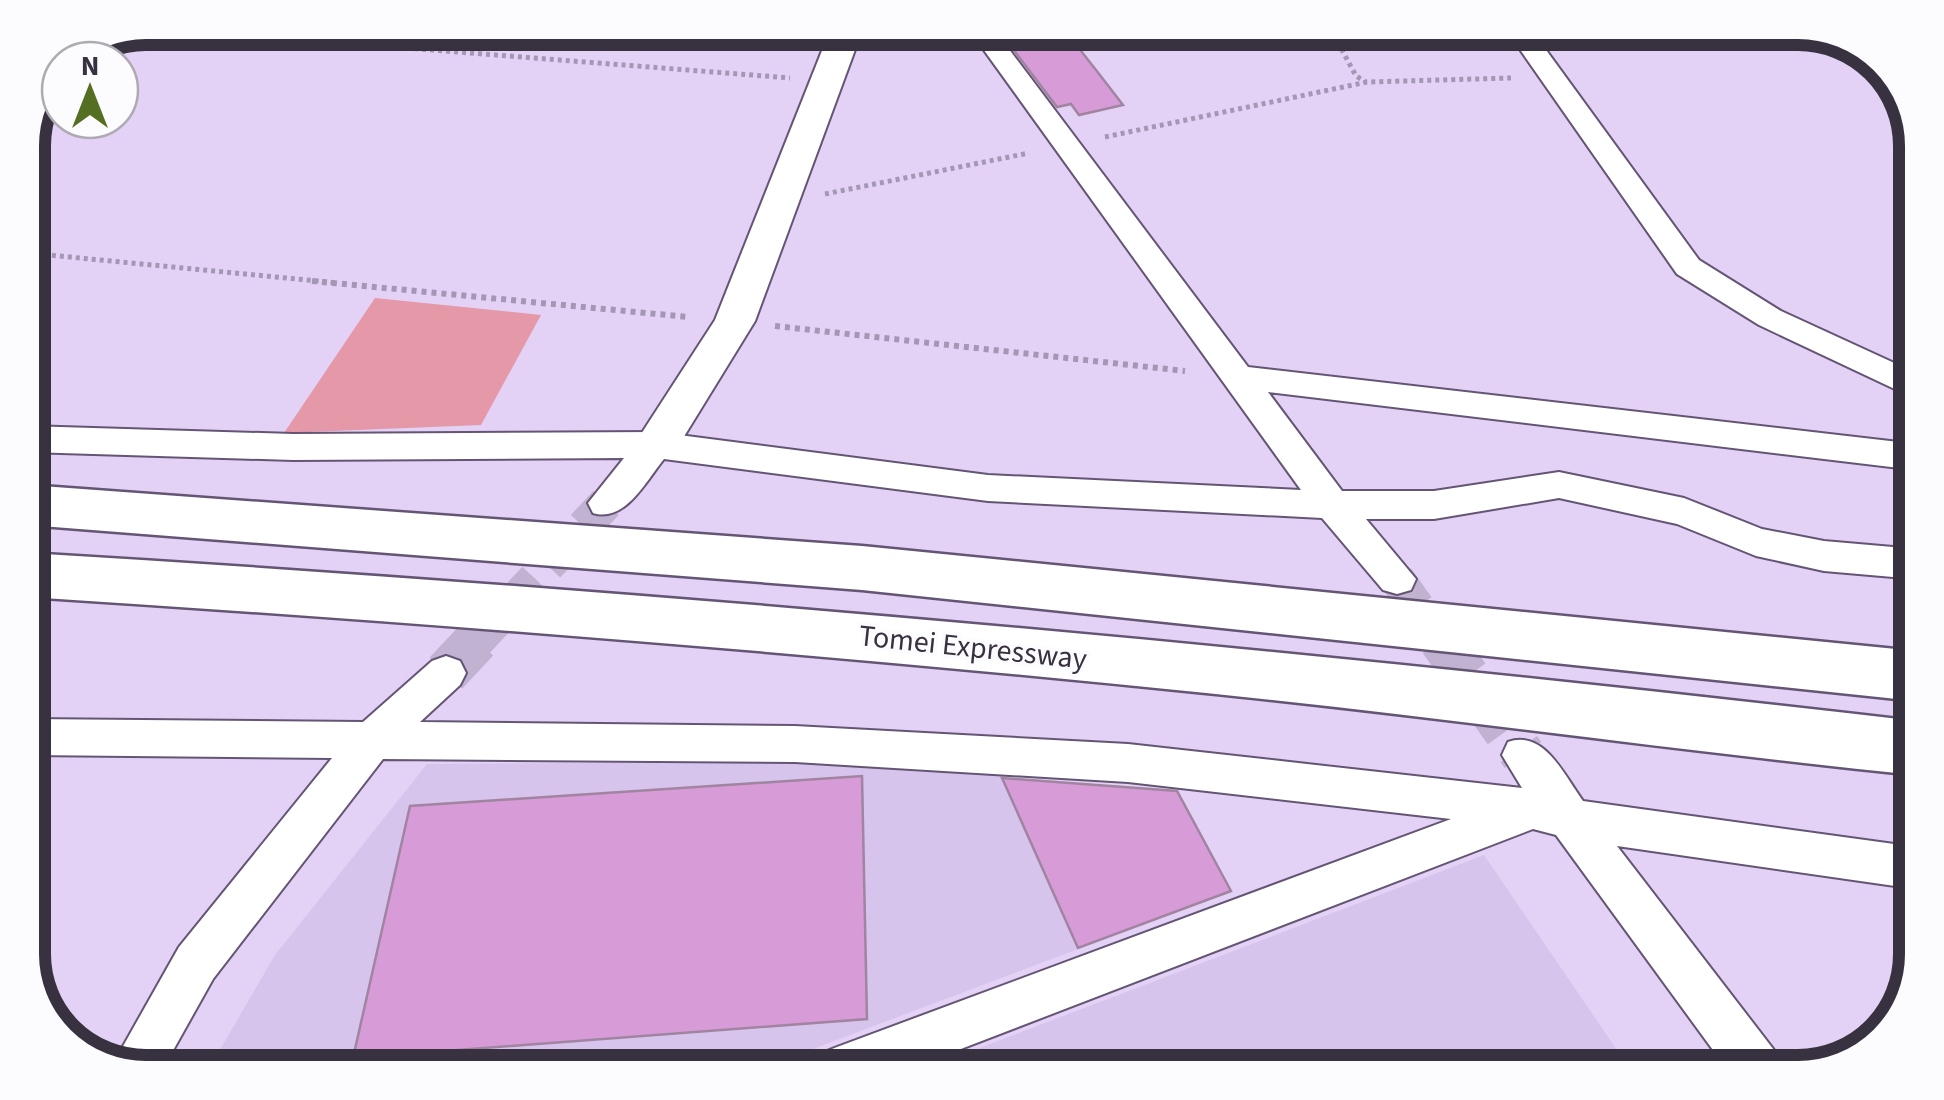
<svg xmlns="http://www.w3.org/2000/svg" width="1944" height="1100" font-family="'Source Sans 3',sans-serif">
  <rect width="100%" height="100%" fill="#e3d2f6"/>
  <path fill="#d6c4ed" d="M814,762L999,772L1078,949L752,1072H207L275,955L427,764Z
    M1484,855L1632,1072H917Z"/>
  <path fill="#e498a8" d="M375,298L541,315L481,425L284,433Z"/>
  <path fill="#d79cd8" stroke="#a084a0" stroke-width="2.5" d="M1070,37L1096,70L1123,105L1079,115L1071,104L1057,107L1013,49Z
    M862,776L867,1019L353,1058L410,806Z
    M1002,778L1177,791L1231,891L1078,948Z"/>
  <g fill="none" stroke-linecap="round" stroke-linejoin="round">
    <path stroke="#c1b2d1" stroke-width="35" stroke-dasharray="35 18" stroke-linecap="butt" d="M1397,579L1443,643
      M475,643L606,503"/>
    <path stroke="#c1b2d1" stroke-width="45" stroke-dasharray="45 22" stroke-linecap="butt" d="M1441,640L1523,755
      M446,673L477,640"/>
    <g stroke="#645574" stroke-width="4">
      <path id="minor" d="M968,28H993L1248,367L1916,444V470L1268,392L1342,491H1434L1559,472L1684,498L1762,529L1824,541L1916,549V579L1824,571L1756,556L1677,524L1559,498L1434,519H1366L1416,579L1411,590L1397,594L1383,590L1322,518L988,501L664,459C646,481 625,523 593,513L588,503L624,458L293,460L28,452V426L293,434L656,432L988,475L1301,490Z
        M1505,28H1530L1699,260L1781,311L1916,373V399L1759,325L1677,274Z
        M446,656L460,661L466,673L460,685L420,722L795,726L1128,744L1522,788L1502,755L1508,742C1544,729 1564,775 1583,801L1916,847V889L1617,846L1777,1054L1784,1072H1729L1556,835L1533,829L901,1072H812L819,1054L837,1047L1451,819L1128,782L795,762L383,759L213,979L161,1072L113,1064L179,947L332,758L28,755V719L363,722L432,661Z"/>
    </g>
    <g stroke="#645574" stroke-width="4">
      <path id="tertiary" d="M831,28H863L755,321L672,456L656,461L640,456L634,445L715,320Z"/>
    </g>
    <g stroke="#645574" stroke-width="5">
      <path id="motorway" d="M28,485L862,546L1916,651V701L862,590L28,525Z
        M28,553C659,591 1288,648 1916,721V775C1679,751 1443,717 1206,693C814,653 421,622 28,597Z"/>
    </g>
    <path stroke="#a497b3" stroke-width="5" stroke-dasharray="4 4" stroke-linecap="butt" d="M151,28L790,78
      M1330,28L1356,76L1366,82
      M1105,137L1367,82L1511,78
      M825,194L1029,153
      M28,253L338,283"/>
    <path stroke="#a497b3" stroke-width="6" stroke-dasharray="5 5" stroke-linecap="butt" d="M312,281L688,317
      M775,326L1185,371"/>
    <use href="#minor" fill="#fff" fill-rule="evenodd"/>
    <use href="#tertiary" fill="#fff" fill-rule="evenodd"/>
    <use href="#motorway" fill="#fff" fill-rule="evenodd"/>
  </g>
  <g text-anchor="middle" stroke-width="8" stroke-linejoin="round" paint-order="stroke">
    <g font-size="30" fill="#38313f" stroke="#fcfbfe">
      <text transform="translate(973 647) rotate(6)" y="10">Tomei Expressway</text>
    </g>
  </g>
  <path d="M0 0H1944V1100H0ZM146 45H1798A101 101 0 0 1 1899 146V954A101 101 0 0 1 1798 1055H146A101 101 0 0 1 45 954V146A101 101 0 0 1 146 45Z" fill="#fcfbfe" fill-rule="evenodd"/>
  <path fill="none" stroke="#38313f" stroke-width="12" d="M146 45H1798A101 101 0 0 1 1899 146V954A101 101 0 0 1 1798 1055H146A101 101 0 0 1 45 954V146A101 101 0 0 1 146 45Z"/>
  <g transform="translate(90 90)"><circle r="48" fill="#fcfbfe" stroke="#aeaab2" stroke-width="2.5"/>
  <path d="M0-8L18 38L0 25L-18 38Z" fill="#556f22"/>
  <text y="-15" font-size="28" font-weight="bold" text-anchor="middle" fill="#38313f">N</text>
  </g>
</svg>
